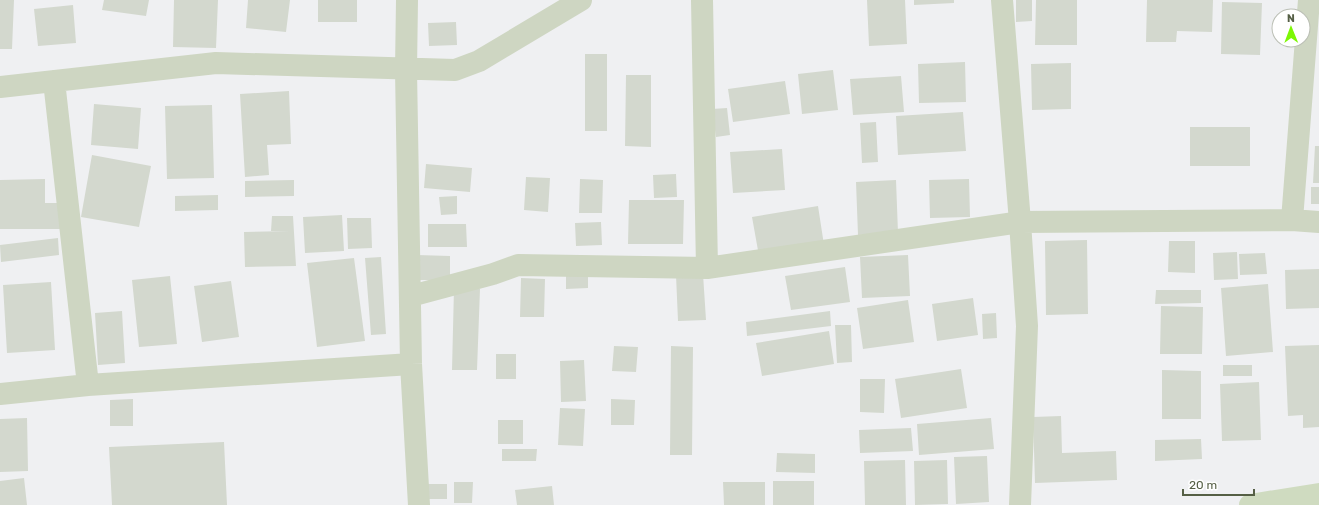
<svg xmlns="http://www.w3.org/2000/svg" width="1319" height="505" font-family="Rubik,sans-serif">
  <rect width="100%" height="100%" fill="#eff0f2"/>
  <path fill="#d3d8ce" d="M0,0H14L12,49H0Z
    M104,0H149L146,16L102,10Z
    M174,0H218L216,48L173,47Z
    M248,0H290L286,32L246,28Z
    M318,0H357V22H318Z
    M867,0H905L907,44L869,46Z
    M914,0H954V3L914,5Z
    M1016,0H1032V21L1016,22Z
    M1036,0H1077V45H1035Z
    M1147,0H1213L1212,32L1177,31L1176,42H1146Z
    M1222,2L1262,3L1260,55L1221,54Z
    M73,5L76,43L38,46L34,9Z
    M456,22L457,45L429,46L428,23Z
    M585,54H607V131H585Z
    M965,62L966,102L919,103L918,64Z
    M1071,63V109L1032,110L1031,64Z
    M833,70L838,110L802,114L798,74Z
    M626,75H651V147L625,146Z
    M901,76L904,112L853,115L850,79Z
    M785,81L790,114L733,122L728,89Z
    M289,91L291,144L267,145L269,175L245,177L240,94Z
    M94,104L141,108L138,149L91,145Z
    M212,105L214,178L167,179L165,106Z
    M727,108L730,135L716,137L712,109Z
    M963,112L966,151L898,155L896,116Z
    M876,122L878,162L862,163L860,123Z
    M1190,127H1250V166H1190Z
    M1315,146H1319V183H1313Z
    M782,149L785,190L733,193L730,152Z
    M92,155L151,166L139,227L81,217Z
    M426,164L472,168L470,192L424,188Z
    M676,174L677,197L654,198L653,175Z
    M526,177L550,178L548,212L524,210Z
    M45,179V203H62V229H0V180Z
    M580,179L603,180L602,213H579Z
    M969,179L970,217L930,218L929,180Z
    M294,180V196L245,197V181Z
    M896,180L898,233L858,235L856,182Z
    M1311,187H1319V204H1311Z
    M218,195V210L175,211V196Z
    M457,196V214L441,215L439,197Z
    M629,200H684L683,244H628Z
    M818,206L824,245L759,256L752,217Z
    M342,215L344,251L305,253L303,217Z
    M272,216H293L296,266L245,267L244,232L290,231H271Z
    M347,218H371L372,248L348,249Z
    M601,222L602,245L576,246L575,223Z
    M428,224H466L467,247H428Z
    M58,238L59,255L1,262L0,245Z
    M1087,240L1088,314L1046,315L1045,241Z
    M1169,241H1195V273L1168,272Z
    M1237,252L1238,279L1214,280L1213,253Z
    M1265,253L1267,274L1240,275L1239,254Z
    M417,255L450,256V280H416Z
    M908,255L910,296L862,298L860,257Z
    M381,257L386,334L371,335L365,258Z
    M354,258L365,341L317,347L307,263Z
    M845,267L850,302L791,310L785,276Z
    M1319,269V308L1286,309L1285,270Z
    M588,270V288L566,289V271Z
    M703,274L706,320L678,321L676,275Z
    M170,276L177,344L139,347L132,280Z
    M521,278L545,279L544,317H520Z
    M231,281L239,337L202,342L194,286Z
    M51,282L55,350L7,353L3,285Z
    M1268,284L1273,352L1226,356L1221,288Z
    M454,288L480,289L477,370H452Z
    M1156,290H1201V303L1155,304Z
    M973,298L978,335L937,341L932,304Z
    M908,300L914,342L863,349L857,308Z
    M1161,306L1203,307L1202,354H1160Z
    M122,311L125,363L98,365L95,313Z
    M830,311L831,326L747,336L746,322Z
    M996,313L997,338L983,339L982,314Z
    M835,325H851L852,362L837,363Z
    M829,331L834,364L762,376L756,343Z
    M1319,345V427L1303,428V415L1288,416L1285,346Z
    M614,346L638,347L636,372L612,371Z
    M671,346L693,347L692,455H670Z
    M496,354H516V379H496Z
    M584,360L586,401L561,402L560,361Z
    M1223,365H1252V376H1223Z
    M961,369L967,408L901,418L895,379Z
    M1162,370L1201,371V419H1162Z
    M860,379H885L884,413L860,412Z
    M1259,382L1261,440L1222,441L1220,384Z
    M133,399V426H110V400Z
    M611,399L635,400L634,425H611Z
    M560,408L585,409L583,446L558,445Z
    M1061,416L1062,453L1116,451L1117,480L1035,483L1033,417Z
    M27,418L28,471L0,472V419Z
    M991,418L994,449L919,455L917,424Z
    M498,420H523V444H498Z
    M911,428L913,451L860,453L859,430Z
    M1201,439L1202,459L1155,461V440Z
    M224,442L227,505H112L109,447Z
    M502,449H537L536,461H502Z
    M777,453L815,454V473L776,472Z
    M987,456L989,502L956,504L954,457Z
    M905,460L906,505H865L864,461Z
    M947,460L948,504L915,505L914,461Z
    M24,478L27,505H0V481Z
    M773,481H814V505H773Z
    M454,482H473L472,503H454Z
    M723,482H765V505H724Z
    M428,484H447V499H428Z
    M552,486L554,505H517L515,490Z"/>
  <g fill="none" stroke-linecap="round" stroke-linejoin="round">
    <path stroke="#ced6c2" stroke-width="22" d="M407,0L406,70L411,364L419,505
      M702,0L707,268
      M1002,0L1020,222L1027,326L1020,505
      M54,81L88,385
      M0,87L216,63L455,70L479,61L581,0
      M1292,220L1309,0
      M411,296L493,274L518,265L707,268L1020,222L1292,220L1319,222
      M0,394L88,385L411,364"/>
    <path stroke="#cfdbc0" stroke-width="22" d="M1250,505L1319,494"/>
  </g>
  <g transform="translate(1291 28) rotate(359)"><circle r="19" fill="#ffffff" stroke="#bbbfb5"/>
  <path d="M0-3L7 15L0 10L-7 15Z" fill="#7df705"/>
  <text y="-6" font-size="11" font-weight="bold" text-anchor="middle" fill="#555f45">N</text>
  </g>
  <path d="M1183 489v6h71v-6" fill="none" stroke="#555f45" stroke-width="2"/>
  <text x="1189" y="489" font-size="12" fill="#555f45" stroke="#ffffff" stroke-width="3" paint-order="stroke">20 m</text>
</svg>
